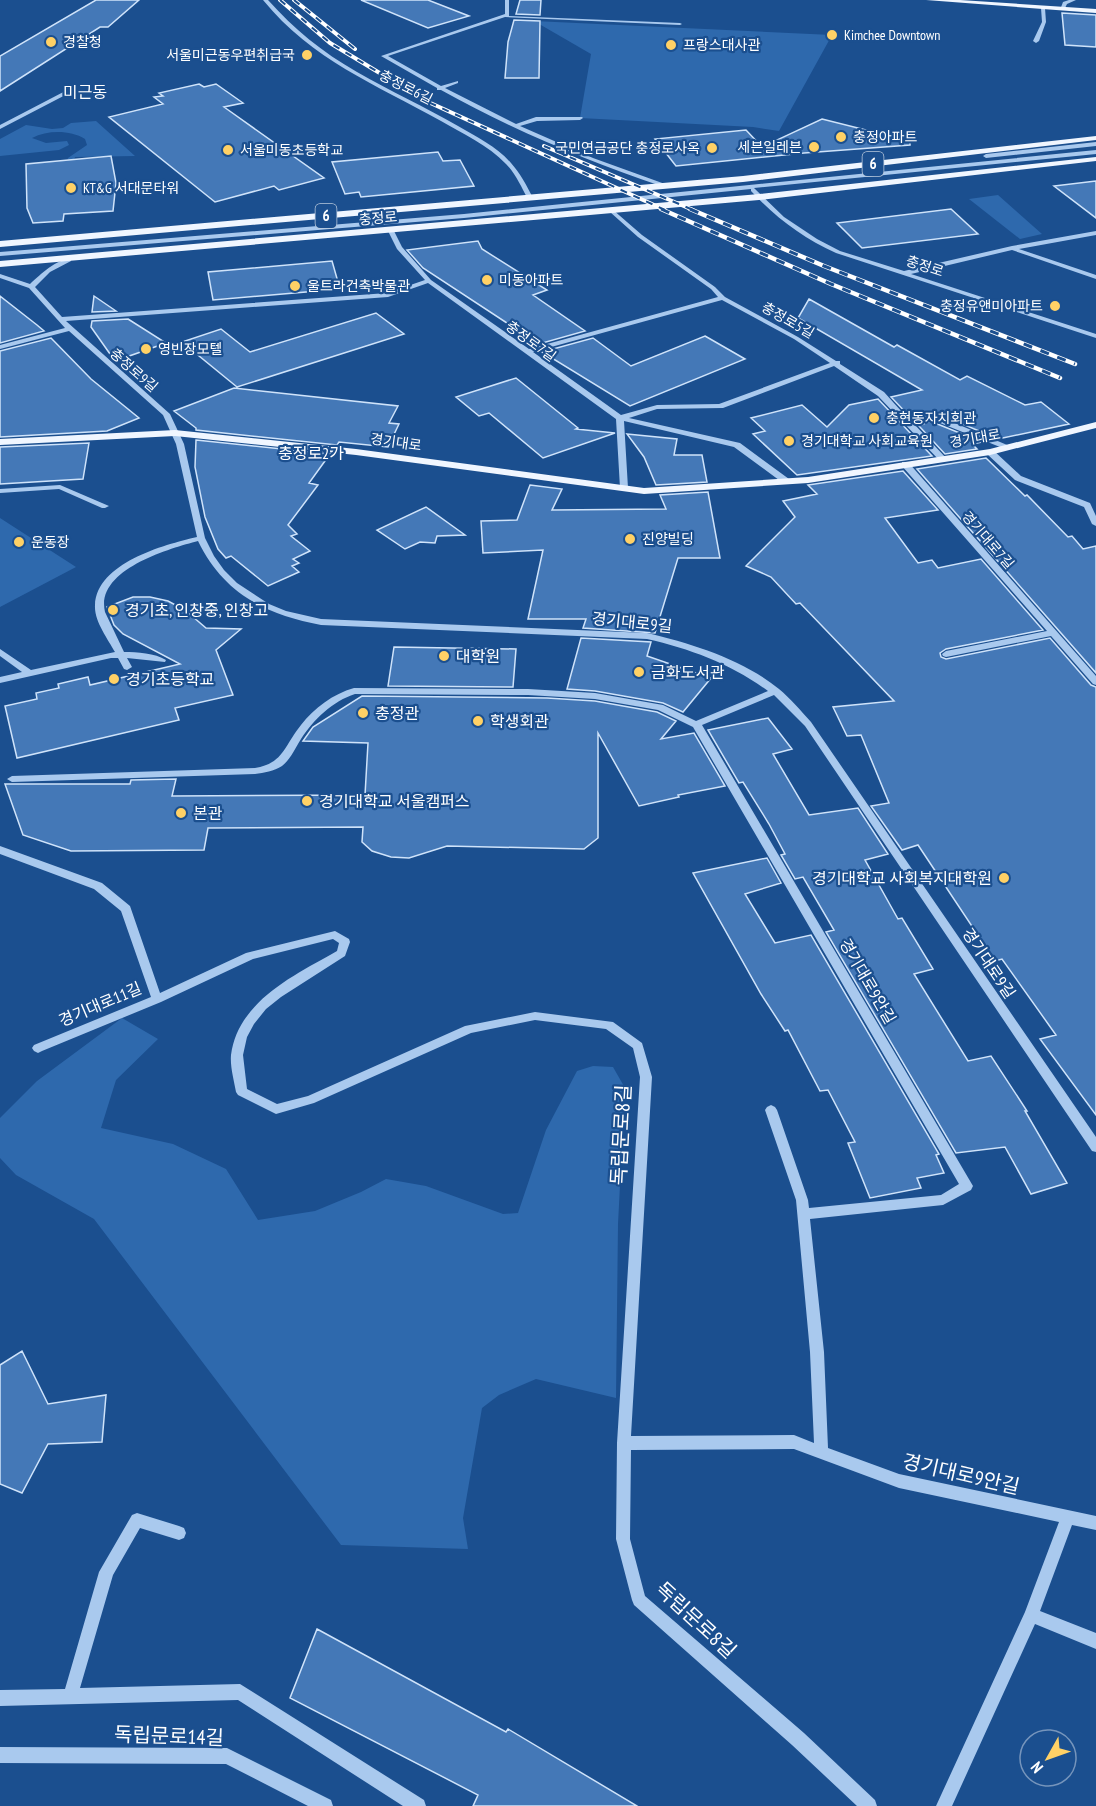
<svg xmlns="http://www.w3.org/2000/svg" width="1096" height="1806" font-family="'PT Sans Narrow','Noto Sans KR',sans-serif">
  <rect width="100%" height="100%" fill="#1b4f8f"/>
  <path fill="#2e69ad" d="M534,21L832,35L779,131L753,127L580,118L591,54Z
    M96,121L135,156L75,157L73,162H67L68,158L87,145L85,139C70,130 48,130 32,138L46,143L67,141L69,145L59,150L0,156V139L26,125L52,129L63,128L71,123Z
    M998,195L1042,234L1020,239L969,199Z
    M0,518L76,567L0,607Z
    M122,1018L158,1039L116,1080L101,1128L173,1144L226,1169L258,1220L315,1211L361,1192L386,1179L426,1186L503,1214L518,1213L546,1130L577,1071L593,1066L613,1067L625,1088L618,1224L616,1398L536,1379L499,1395L482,1408L463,1518L468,1549L341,1545L94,1219L16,1175L0,1158V1118L37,1081Z"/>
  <path fill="#4478b7" stroke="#cfe3fa" stroke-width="1.5" d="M96,0H139L108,27H100L0,91V56Z
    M361,0H428L469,16L428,28Z
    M520,0H541L540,15L516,14Z
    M1062,13L1096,15V47L1065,45Z
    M514,20L540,21L539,78H505L508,42Z
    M199,84L204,87L216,84L243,103L224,107L324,178L279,190L274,186L215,202L109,117L163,104L154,97L163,96L159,93Z
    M822,119L910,141V145L804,153L676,166L655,139L746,130L762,147Z
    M438,152L443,161L460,160L474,186L361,197L359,192L345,194L332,162Z
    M111,156L116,183L113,211L64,214L63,221L33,223L27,208L26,164Z
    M1096,181V218L1054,186Z
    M951,209L978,234L862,248L837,223Z
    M478,241L482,249L547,290L533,295L585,331L539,344L423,268L407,250Z
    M332,261L340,289L213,300L208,272Z
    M0,296L37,325L44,331L0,343Z
    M94,296L116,311L92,312Z
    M809,299L894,347L897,345L960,380L967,376L1025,405L1041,402L1069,424L998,439L934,412H926L912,419L891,397L922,390L798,318Z
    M376,313L404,334L237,387L182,342L221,329L250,352Z
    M128,319L166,343L115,361L91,327L92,321Z
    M705,336L745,359L630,406L542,352L593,338L631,366Z
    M51,338L91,379L139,418L107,431L0,437V351Z
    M516,378L578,428L576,429L615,433L543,458L489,413L479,416L456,397Z
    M234,388L398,406L389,423L399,424L388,447L339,442L337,445L196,430V428L174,411Z
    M878,399L932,456L797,475L753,434L765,431L751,418L802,405L827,427L849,405Z
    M930,421L982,442L972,444L977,449L945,454L919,426Z
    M627,434L677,439L674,455H702L707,482L656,485L644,457Z
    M196,440L330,454L309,483L318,485L288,525L297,534L291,536L310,551L293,559L299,563L292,566L299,572L268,586L231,556L226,558L218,549L205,517L195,467Z
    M89,443L83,479L0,484V447Z
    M986,458L1025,496L1027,495L1068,537L1072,536L1083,549L1096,546V673L917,469Z
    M903,471L938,510L885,518L918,563L932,560L938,568L981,559L1043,630L946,649L940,653L941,657L946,659L1050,638L1091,685L1096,687V1115L1040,1039L1056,1035L1002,959L995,961L918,845L902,850L871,806L889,803L861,735L847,736L833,707L894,701L800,603L796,604L771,577L746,566L795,517L783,501L817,494L808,485Z
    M530,485L562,489L552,510L666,509L660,495L708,492L720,558H678L655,633L583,628L586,619H528L543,550L483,553L481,521L517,520Z
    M426,507L465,535L437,536L435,543L420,542L405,549L377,530Z
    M133,597H150L168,601L185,610L206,628L241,629L216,650L233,695L175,708L179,720L17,758L5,706L37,699L36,693L59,688L58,684L88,677L90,685L180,664L123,634L114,625L107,607Z
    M581,638L651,642L647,656L711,678L683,712L663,703L595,691L567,689Z
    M394,647L516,649L513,687L388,686Z
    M362,696L547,698L595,701L657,712L676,721L661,739L694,733L725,786L678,795L679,797L639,806L598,733V838L584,849L447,846L409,858L391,857L372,851L362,842L363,827L208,828L204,850L71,851L23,835L5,784H130L131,780L176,779L172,796L365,795L368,743L303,741L313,727Z
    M768,718L792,749L773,754L809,815L858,808L888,854L865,860L898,919L902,918L933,969L914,974L968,1061L991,1056L1027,1111H1025L1067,1183L1031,1194L1005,1147L956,1153L826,932L834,930L803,877L795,879L781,855L785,854L769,824L743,782L739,783L708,730Z
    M767,858L781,883L745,894L775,943L811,935L939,1154L936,1155L944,1173L917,1178L921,1188L870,1198L848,1143L855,1142L828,1090L820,1091L788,1030L785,1031L761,994L693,873Z
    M22,1351L48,1404L106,1395L102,1442L48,1444L22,1493L0,1484V1365Z
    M317,1629L506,1732L508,1729L637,1806H473L478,1795L290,1698Z"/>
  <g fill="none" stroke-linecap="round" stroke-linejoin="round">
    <path fill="#a9c9ee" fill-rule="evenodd" d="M263,0H268C294,29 322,52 357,72C390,91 425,107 458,126C477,137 497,147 511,163C520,173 527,186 533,198L532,199H528C521,187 516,174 506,164C488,145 463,134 441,121C375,84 312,60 263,0Z
      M505,0H509V16L680,23L682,24L680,25L505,17L388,56L441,86L458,81V83L445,88L516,124L536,117H582L583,118L580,120L537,121L520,126L593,158L665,184V186H661C585,160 511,129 441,90H437V88L381,56L505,14Z
      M1069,0H1076L1067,4L1064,10H1060L1063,2Z
      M1043,7L1045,8L1046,22L1039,41L1036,43L1033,41L1042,22L1041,8Z
      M73,87L75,90L0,129V125Z
      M1096,142V146L986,158L983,156L986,154Z
      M1096,150V154L754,188L784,217L817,239L840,251L904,271L1012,246L1096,231V235L1019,249L1096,275V279L1012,250L911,274L1096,334V338L836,253C803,238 776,218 751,191V189L464,218L0,256V252L464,214Z
      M612,209L642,235L715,287L725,297L798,337L836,361H840V364L884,392L911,422L927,414H933L1012,447L1005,449L930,419L915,425L947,459L940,461L878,396L834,366L723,408L657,409L629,418L740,443L789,479V483H783L734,447L624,421L628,488L624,490L620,488L616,419L428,283L388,297L66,321L170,414L184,444L205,538L214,556L224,570L237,583L269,604L286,611L321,619L647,633C693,644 742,659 779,689C790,698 801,711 811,722L1096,1137V1152L1092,1151L805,726L774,695L702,725L973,1186L971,1190L943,1205L810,1219L824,1352L828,1448L899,1474L1096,1516V1530L1072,1525L1040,1611L1096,1633V1649L1035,1624L952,1806H936L1025,1612L1059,1522L899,1488L794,1449L631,1450L630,1539L645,1596L804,1733L875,1800L877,1806H857L792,1745L634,1605L632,1600L616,1539L617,1443L640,1077L633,1048L606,1029L535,1020L471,1033L314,1103L276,1114L238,1095L236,1092C234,1080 230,1067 231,1055C238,1001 295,975 337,951L339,943L333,939L253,959L161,1002L42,1051L38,1053L34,1051L32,1048L34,1045L151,997L121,911L94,889L0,854V846L102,883L130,906L160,993L246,953L335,931L349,939L350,942L345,956L281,997L266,1009L254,1024L247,1037L243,1055L247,1089L277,1104L308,1096L465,1026L535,1012L613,1022L642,1043L652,1077L631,1436L794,1435L814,1443L810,1352L796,1200L765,1110L767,1107L771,1105L775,1107L777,1110L808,1200L809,1208L941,1195L959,1184L693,727L658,710L595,699L528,695L355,694C333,701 313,720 301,739C295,748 291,759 282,766C274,771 264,773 255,774L12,782L7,779L12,776L255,768C284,763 284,746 301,725C314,708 333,694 354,688L528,689L595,693L663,705L696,721L768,691C731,664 691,649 647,639L321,625C265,614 224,594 198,541C168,549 95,570 105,612L124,652C137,652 155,653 166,660L165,662L127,658L132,667L127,670L124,669L118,658H111L0,683V677L22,672L0,656V649L31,670L115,652C108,639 94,621 95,605C97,563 163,545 197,537L176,444L163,415L69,331L0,349V345L65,328L29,288L0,278V274L30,284C41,274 56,259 71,259V261L50,272L35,287L62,317L387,293L425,280L397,249L388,231L391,229L394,231L402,247L431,280L529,349L718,297L711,289L638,237L610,212L609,211ZM722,300L794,339L830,363L719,404L657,405L621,415L533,352Z
      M987,450H993L1021,476L1090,503L1096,516V526L1092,524L1084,507L1015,480L987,454Z
      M902,462H908L1096,676V685L1093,684L1051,636L946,657L943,656L942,654L946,651L1047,631L902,466Z
      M60,485L109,506L105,508H102L59,489L0,493V489Z
      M137,1513L179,1526L184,1528L186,1533L184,1538L179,1540L140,1528L113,1575L80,1688L240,1684L424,1800L426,1806H403L238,1700L0,1706V1690L65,1689L99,1572L132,1515Z
      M0,1747L227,1748L331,1800L333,1806H308L226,1764L0,1763Z"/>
    <path fill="#f0f6ff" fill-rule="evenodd" d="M926,0H960L1096,9V13Z
      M1096,136V140L743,182L0,247V241L743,176Z
      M1096,157V161L759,200L0,267V261L759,194Z
      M1096,422V428L990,455L808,483L644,494L356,455L175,436L0,445V439L175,430L356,449L644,488L808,477L990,449Z"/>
    <g stroke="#fff" stroke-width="4">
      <path id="rail-far1" d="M280,0L330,43L426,101L665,210
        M294,0L355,49
        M544,146L693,210"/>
    </g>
    <g stroke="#fff" stroke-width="4.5">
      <path id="rail" d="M661,209L831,284L1060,378
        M690,209L824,266L1075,364"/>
    </g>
    <use href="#rail-far1" stroke="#1b4f8f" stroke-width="2" stroke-dasharray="7" stroke-linecap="butt"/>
    <use href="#rail" stroke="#1b4f8f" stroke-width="3" stroke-dasharray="9" stroke-linecap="butt"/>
  </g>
  <g fill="#ffd166" stroke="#1b4f8f" stroke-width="2">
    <circle cx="832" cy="35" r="6"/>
    <circle cx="51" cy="42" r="6"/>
    <circle cx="671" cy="45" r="6"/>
    <circle cx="307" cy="55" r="6"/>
    <circle cx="841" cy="137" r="6"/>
    <circle cx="814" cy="147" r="6"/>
    <circle cx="712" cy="148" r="6"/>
    <circle cx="228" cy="150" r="6"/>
    <circle cx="71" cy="188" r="6"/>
    <circle cx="487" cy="280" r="6"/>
    <circle cx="295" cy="286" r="6"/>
    <circle cx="1055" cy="306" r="6"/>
    <circle cx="146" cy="349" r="6"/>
    <circle cx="874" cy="418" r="6"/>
    <circle cx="789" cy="441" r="6"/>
    <circle cx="630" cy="539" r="6"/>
    <circle cx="19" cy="542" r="6"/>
    <circle cx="113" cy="610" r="6"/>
    <circle cx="444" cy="656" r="6"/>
    <circle cx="639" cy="672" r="6"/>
    <circle cx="114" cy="679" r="6"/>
    <circle cx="363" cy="713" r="6"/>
    <circle cx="478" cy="721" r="6"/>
    <circle cx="307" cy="801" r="6"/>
    <circle cx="181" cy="813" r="6"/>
    <circle cx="1004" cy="878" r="6"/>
  </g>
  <g text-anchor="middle" stroke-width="4.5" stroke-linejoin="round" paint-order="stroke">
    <g font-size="14" fill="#fff" stroke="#1b4f8f" text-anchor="start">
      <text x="844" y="40">Kimchee Downtown</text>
      <text x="63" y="47">경찰청</text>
      <text x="683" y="50">프랑스대사관</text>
      <text x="295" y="60" text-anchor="end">서울미근동우편취급국</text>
      <text x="853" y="142">충정아파트</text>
      <text x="802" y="152" text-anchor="end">세븐일레븐</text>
      <text x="700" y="153" text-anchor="end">국민연금공단 충정로사옥</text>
      <text x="240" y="155">서울미동초등학교</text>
      <text x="83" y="193">KT&amp;G 서대문타워</text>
      <text x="499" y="285">미동아파트</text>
      <text x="307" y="291">울트라건축박물관</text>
      <text x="1043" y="311" text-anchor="end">충정유앤미아파트</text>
      <text x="158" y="354">영빈장모텔</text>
      <text x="886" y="423">충현동자치회관</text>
      <text x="801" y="446">경기대학교 사회교육원</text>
      <text x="642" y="544">진양빌딩</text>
      <text x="31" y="547">운동장</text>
    </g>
    <g font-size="14" fill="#fff" stroke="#1b4f8f">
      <text transform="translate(406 87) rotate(27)" y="5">충정로6길</text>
      <text transform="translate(378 218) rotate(-5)" y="5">충정로</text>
      <text transform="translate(925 266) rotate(18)" y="5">충정로</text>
      <text transform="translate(788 320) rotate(30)" y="5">충정로5길</text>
      <text transform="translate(531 341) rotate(36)" y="5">충정로7길</text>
      <text transform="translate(134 370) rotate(41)" y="5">충정로9길</text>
      <text transform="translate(975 438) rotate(-10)" y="5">경기대로</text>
      <text transform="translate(396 442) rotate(8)" y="5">경기대로</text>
      <text transform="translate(988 540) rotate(49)" y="5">경기대로7길</text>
    </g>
    <g fill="#1b4f8f" stroke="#bbcadd" stroke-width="1.5">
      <rect x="862.5" y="152" width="21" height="24" rx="4.5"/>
      <rect x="315.5" y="204" width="21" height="24" rx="4.5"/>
    </g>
    <g font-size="15" font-weight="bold" fill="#fff">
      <text x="873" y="169">6</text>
      <text x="326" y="221">6</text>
    </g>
    <g font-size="16" fill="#fff" stroke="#1b4f8f">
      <text x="85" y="98">미근동</text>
      <text x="311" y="459">충정로2가</text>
    </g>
    <g font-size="16" fill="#fff" stroke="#1b4f8f" text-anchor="start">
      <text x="125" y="616">경기초, 인창중, 인창고</text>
      <text x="456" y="662">대학원</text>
      <text x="651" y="678">금화도서관</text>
      <text x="126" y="685">경기초등학교</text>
      <text x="375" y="719">충정관</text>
      <text x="490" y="727">학생회관</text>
      <text x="319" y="807">경기대학교 서울캠퍼스</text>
      <text x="193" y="819">본관</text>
      <text x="992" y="884" text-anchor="end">경기대학교 사회복지대학원</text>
    </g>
    <g font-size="16" fill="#fff" stroke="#1b4f8f">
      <text transform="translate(632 622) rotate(6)" y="6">경기대로9길</text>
      <text transform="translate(989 963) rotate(56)" y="6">경기대로9길</text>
      <text transform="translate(868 981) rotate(60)" y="6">경기대로9안길</text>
      <text transform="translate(100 1004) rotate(-23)" y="6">경기대로11길</text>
    </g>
    <g font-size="20" fill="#fff" stroke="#1b4f8f">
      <text transform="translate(621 1135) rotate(-87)" y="7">독립문로8길</text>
      <text transform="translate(961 1474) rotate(13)" y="7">경기대로9안길</text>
      <text transform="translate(696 1620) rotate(43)" y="7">독립문로8길</text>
      <text transform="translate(169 1736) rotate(2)" y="7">독립문로14길</text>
    </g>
  </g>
  <g transform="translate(1048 1758) rotate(230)"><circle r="28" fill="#1b4f8f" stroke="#7695bc" stroke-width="1.5"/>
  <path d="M0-4.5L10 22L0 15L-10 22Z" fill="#ffd166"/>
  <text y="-9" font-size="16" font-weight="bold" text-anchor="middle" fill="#ffffff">N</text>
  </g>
</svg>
